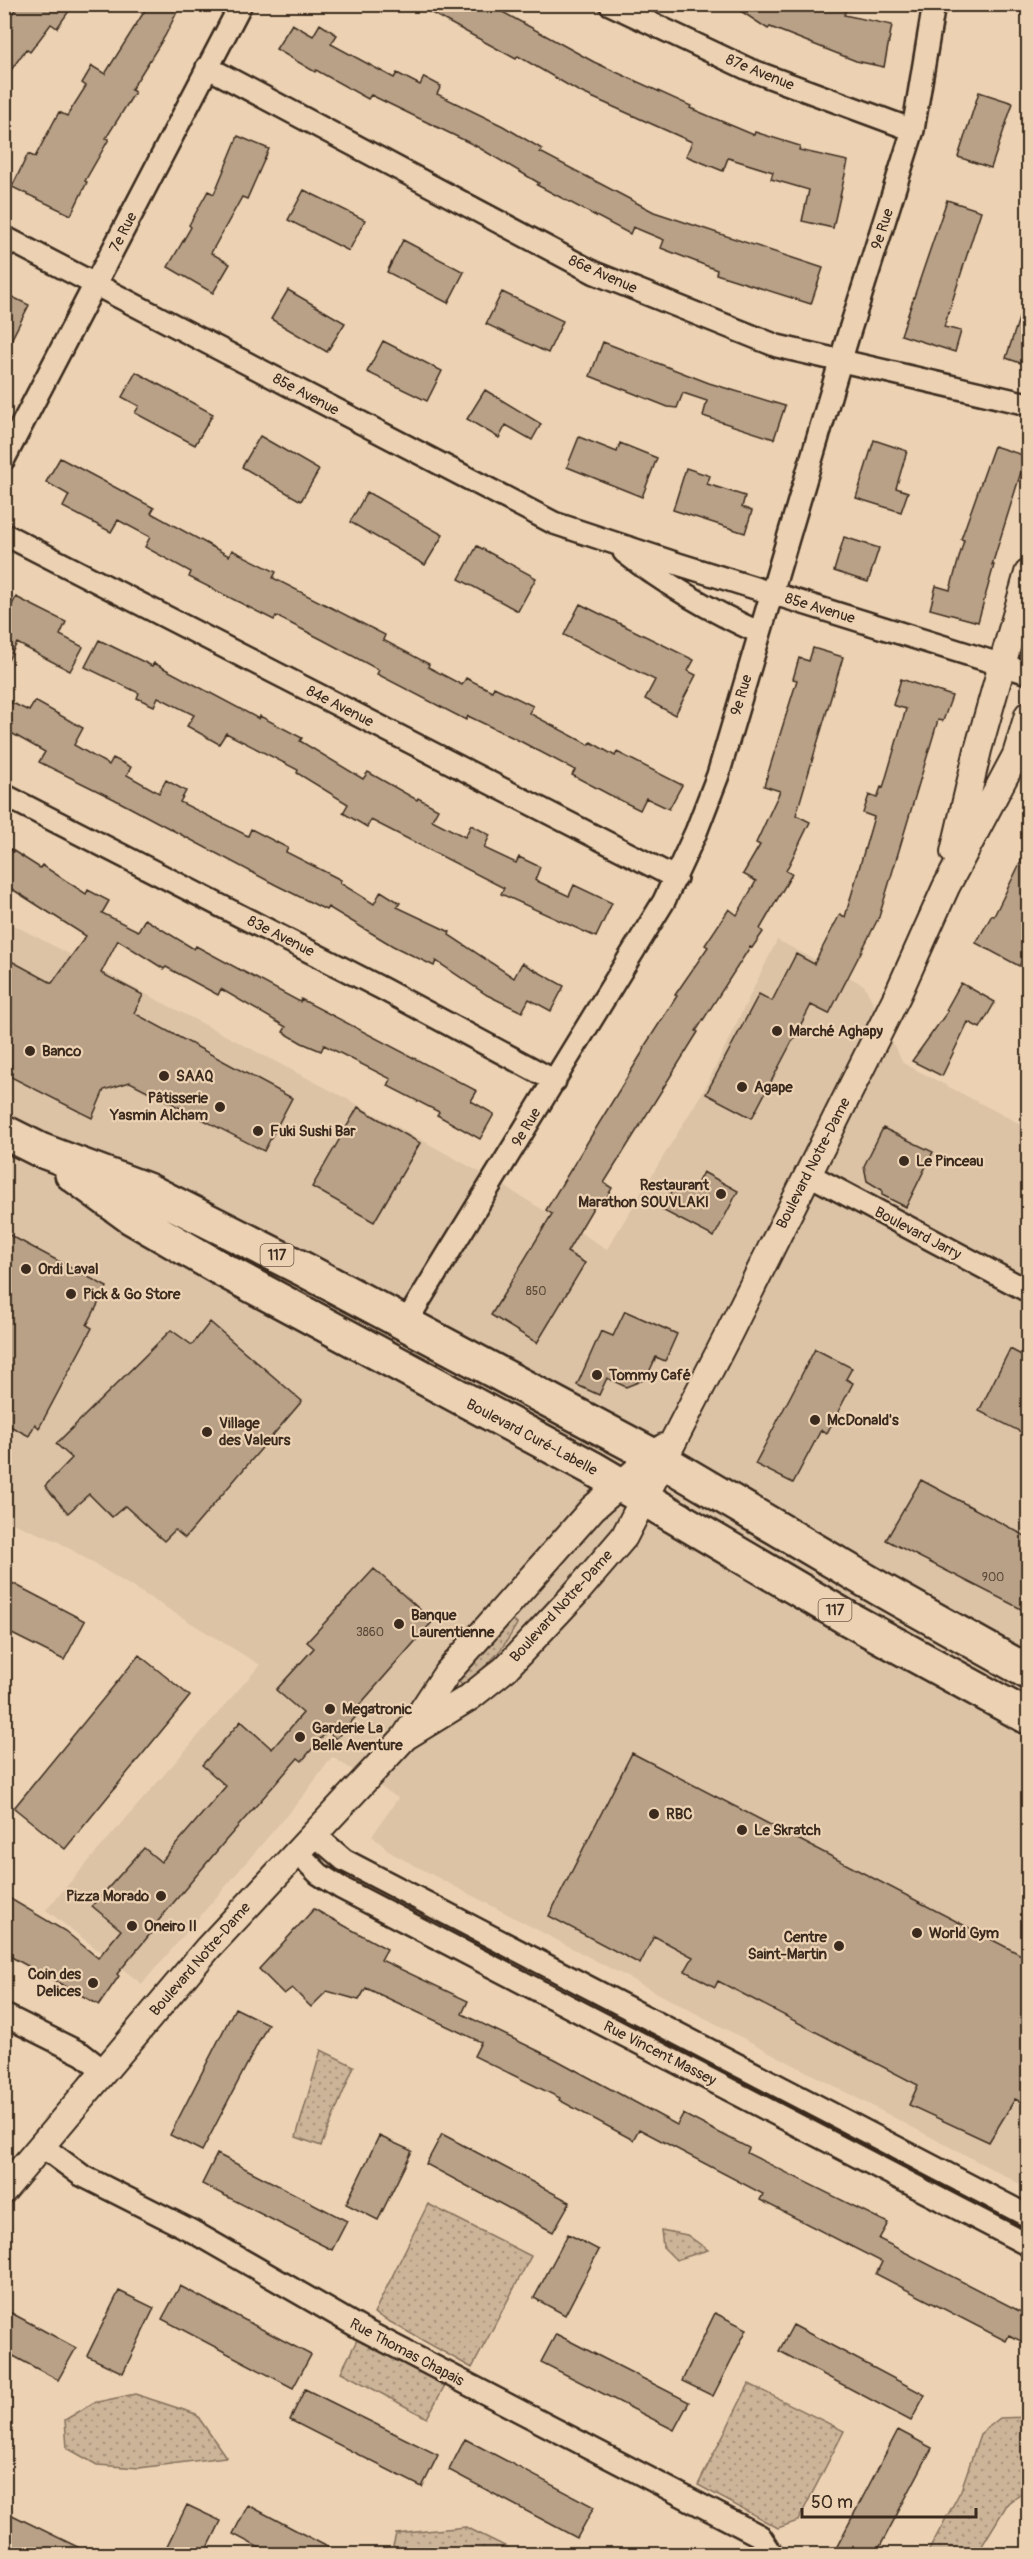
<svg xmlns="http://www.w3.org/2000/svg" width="1033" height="2559" font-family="Pangolin,sans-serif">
  <defs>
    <pattern id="grass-dots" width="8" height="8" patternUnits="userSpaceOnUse" patternTransform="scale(1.5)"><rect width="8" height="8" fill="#ccb498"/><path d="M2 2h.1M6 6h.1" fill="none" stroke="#a7937b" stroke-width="1.8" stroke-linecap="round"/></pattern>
  </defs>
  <rect width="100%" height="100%" fill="#ecd2b3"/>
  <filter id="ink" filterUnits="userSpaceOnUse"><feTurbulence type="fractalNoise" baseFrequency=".0167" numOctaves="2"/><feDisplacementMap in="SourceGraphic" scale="12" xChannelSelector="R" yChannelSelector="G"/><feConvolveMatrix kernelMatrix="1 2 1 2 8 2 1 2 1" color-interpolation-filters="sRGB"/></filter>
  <g filter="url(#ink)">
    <path fill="#dcc3a6" d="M4,920L351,1101L494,1180L607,1249L705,1088L777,940L864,985L903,1063L1028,1128V2188L393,1854L372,1836L398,1798L332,1757L304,1795L142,1984L46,1910L260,1665L57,1541L5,1520Z"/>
    <path fill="url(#grass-dots)" stroke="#846f5b" stroke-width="1.5" d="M513,1620L517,1624C503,1650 487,1668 462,1685L458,1681Z
      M321,2050L354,2066L321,2146L296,2137Z
      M428,2204L531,2256L472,2368L374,2313Z
      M661,2230L687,2235L708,2250L676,2260L663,2247Z
      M359,2336L446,2383L427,2418L341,2372Z
      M749,2384L844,2431L798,2521L778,2528L698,2485Z
      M135,2394L196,2414L226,2457L139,2468L97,2465L67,2448L65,2420L93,2403Z
      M1027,2417L1028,2488L1008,2503L977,2554H927L961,2490L980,2434L1000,2418Z
      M466,2527L521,2554H401L393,2546L396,2534Z"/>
    <path fill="#b8a187" stroke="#3b2a1e" stroke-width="1.5" d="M19,4H74L57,28L51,24L30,52L26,49L4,80V25Z
      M149,4H181L165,36L131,90L135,92L106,138L109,139L85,181L87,182L71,215L12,187L28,154L35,157L59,112L67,116L86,86L82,83L92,66L105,74Z
      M415,4H488L594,62L691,106L690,108L754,135L755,132L800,146L799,150L848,161L833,228L802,221L809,190L771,179L773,172L728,158L723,171L686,156L692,142L578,91L518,56L516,59Z
      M730,4H848L844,15L892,25L884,67L856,61L770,27L768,29Z
      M292,24L313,36L320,24L337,35L331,44L394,78L397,73L420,85L424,77L441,86L437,94L503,126L542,149L540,152L654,212L823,268L811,304L716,274L717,270L661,248L664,240L633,227L630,234L537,185L539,183L476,146L371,95L368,99L316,70L315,72L276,49Z
      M979,92L1013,103L991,168L958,157Z
      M238,136L269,149L247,199L242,197L211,253L230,264L213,293L168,267L191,227L189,225L208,191L214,194Z
      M304,190L365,220L349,251L288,220Z
      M947,200L981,211L944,327L961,331L955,352L901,335Z
      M403,240L464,272L448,303L387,272Z
      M288,290L345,323L327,352L271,319Z
      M502,292L563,321L548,353L486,324Z
      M4,293L29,305L4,354Z
      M1025,300L1029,301V366L1006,358Z
      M383,341L442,371L427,401L367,372Z
      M603,342L709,383L785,406L774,439L703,416L707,401L683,393L677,408L668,407L590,376Z
      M136,372L213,414L195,445L135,413L139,406L122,397Z
      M485,390L541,424L532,440L506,425L499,438L467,419Z
      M260,436L319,470L301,501L242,467Z
      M579,437L617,452L620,443L657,458L642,497L567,467Z
      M874,440L907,451L896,488L908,492L901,512L856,498Z
      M994,446L1026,456L992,565H994L978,622L930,609L936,586L950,590L964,540L961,539Z
      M60,458L154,508L151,513L229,556L232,550L276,572L273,578L385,635L383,640L429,664L428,667L462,685L466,678L492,691L494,687L533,706L529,713L589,745L591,742L615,756L617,752L682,785L669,809L646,798L640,810L610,795L572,775L575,770L516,739L468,716L466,720L377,674L379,670L323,640L276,616L274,620L189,577L191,572L145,547L150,537L118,520L111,532L63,507L69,495L46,482Z
      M686,468L710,476L707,484L745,496L742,507L752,511L745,533L673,510Z
      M367,492L443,535L425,565L350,522Z
      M844,537L879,548L868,582L834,571Z
      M477,546L536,578L518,611L459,579Z
      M16,597L66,622L60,635L83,647L70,671L17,643L4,668V606L10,609Z
      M580,604L694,660L688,671L696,675L675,715L645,699L655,680L564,635Z
      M99,640L152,666L154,663L259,719L260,716L302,738L300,741L363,779L368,772L417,800L418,798L438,809L432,820L465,837L471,825L490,835L484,848L516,863L519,857L540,867L535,880L569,896L574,885L612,903L596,937L501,894L504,888L371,820L367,827L343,813L348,804L297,773L298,770L226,733L219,744L187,726L194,715L158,697L154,706L137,698L139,693L85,667Z
      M813,648L843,657L796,815L810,822L786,871L792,874L760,929L763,932L752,948L750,947L696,1031L698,1032L604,1183L612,1188L603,1204L597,1201L567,1252L585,1263L537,1343L491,1315L552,1214L546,1210L645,1048L644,1047L677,996L675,995L708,947L705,945L729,909L737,915L756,881L743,874L760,845L756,843L780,791L764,786L797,680L793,679L799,658L809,661Z
      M901,679L952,696L943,721L938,720L879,917L829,1014L811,1005L752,1118L706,1094L759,994L772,1001L796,954L814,964L840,914L845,917L874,817L863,813L869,795L877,798L881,787L883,788L906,709L893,705Z
      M4,699L29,711L35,701L83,728L74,745L109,765L113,758L131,767L127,775L159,793L166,780L186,791L180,802L248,836L251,829L288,848L286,852L341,880L340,883L374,904L381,891L400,903L397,907L450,932L449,935L514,978L522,963L564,986L551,1011L529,999L522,1012L487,995L436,961L434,966L393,946L328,907L326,910L276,885L114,799L39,762L45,752L4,729Z
      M4,845L40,868L42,865L86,894L88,890L109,901L102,913L138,931L145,919L194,949L196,946L300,1002L301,999L477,1091L471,1101L494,1114L480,1139L437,1115L439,1112L388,1086L391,1079L324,1045L321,1051L302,1043L283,1032L286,1027L221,989L218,995L166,967L164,969L118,940L101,973L143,995L134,1013L292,1098L264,1151L130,1082L104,1090L92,1118L7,1075L11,1065L4,1061V1044L12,1030L4,1026V957L52,983L86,936L4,884Z
      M1029,845V948L1019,966L976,943L992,915L994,916Z
      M961,983L995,1002L980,1028L968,1022L942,1076L912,1061L948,1011L946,1010Z
      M358,1107L420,1143L374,1222L312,1187Z
      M883,1128L933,1152L906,1207L882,1195V1190L867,1181L864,1166Z
      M703,1172L738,1191L714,1237L662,1210L675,1184L692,1193Z
      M4,1232L107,1287L87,1325L92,1328L39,1428L35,1424L29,1436L4,1423Z
      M625,1311L677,1334L665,1361L656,1357L646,1379L626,1387L607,1378L599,1395L577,1385L601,1331L613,1336Z
      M210,1322L302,1401L185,1538L175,1530L164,1541L125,1506L112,1517L89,1494L68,1513L45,1486L72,1458L56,1444L171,1330L192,1345Z
      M815,1349L852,1368L846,1379L853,1383L827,1433L821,1430L793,1483L755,1464Z
      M1010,1349L1029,1359V1436L979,1411Z
      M921,1480L1029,1538V1613L886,1540Z
      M374,1569L433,1621L356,1709L360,1712L336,1739L327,1731L302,1761L298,1758L226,1840L154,1926L156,1927L117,1974L119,1976L99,2005L4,1953V1895L65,1931L98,1958L121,1930L92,1906L144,1848L161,1862L226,1786L202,1765L241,1721L272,1749L303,1713L276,1690L314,1648L307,1642Z
      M12,1583L85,1621L64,1660L4,1630V1598Z
      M139,1655L190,1696L65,1849L14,1808Z
      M632,1753L1029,1959V2106L1015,2099L989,2142L909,2105L918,2085L718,1981L715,1987L685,1971L693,1957L654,1936L640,1964L549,1916Z
      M314,1909L387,1949L381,1960L468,2001L462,2014L555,2059L677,2125L683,2114L749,2148L747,2153L888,2223L879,2239L1029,2316V2345L1009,2335L1006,2341L876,2274L882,2262L760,2200L763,2194L639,2129L633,2140L559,2100L560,2098L474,2056L481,2042L366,1988L359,2000L327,1991L311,2007L292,1988L284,1994L259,1969Z
      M235,2008L268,2024L202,2151L170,2135Z
      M442,2134L570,2202L553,2232L426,2164Z
      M379,2136L412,2151L378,2220L346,2204Z
      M217,2154L347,2221L332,2250L202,2184Z
      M568,2234L599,2250L565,2315L534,2298Z
      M180,2286L311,2355L293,2388L162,2319Z
      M119,2291L154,2308L123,2373L87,2356Z
      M4,2309L76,2348L58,2380L4,2351Z
      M715,2313L747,2329L713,2396L682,2381Z
      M793,2325L925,2395L911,2421L779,2351Z
      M556,2334L689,2402L674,2430L541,2362Z
      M305,2389L438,2455L422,2487L290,2420Z
      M898,2430L932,2448L876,2554H833Z
      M465,2439L594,2507L577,2538L449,2470Z
      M187,2505L221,2521L205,2554H163Z
      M248,2505L341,2554H271L233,2534Z
      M4,2511L92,2554H4Z"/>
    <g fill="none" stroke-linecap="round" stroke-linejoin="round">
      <g stroke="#3b2a1e" stroke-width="26">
        <path id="minor" d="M610,4L748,69L913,130
          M207,67L595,273L777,346L1028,404
          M4,237L554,523L678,564L1028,673
          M4,459L241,4
          M4,534L676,878
          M624,552C666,585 711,611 760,633
          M4,795L383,989L555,1081
          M808,1174L1028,1291
          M405,1324L664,901L696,832L718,775L847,339L913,130L934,4
          M315,1835L344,1860L1028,2216
          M298,1853L319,1874L341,1888L1028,2245
          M4,2015L82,2054L104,2071
          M42,2146L81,2175L190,2230L360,2328L760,2536L772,2554"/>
      </g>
      <g stroke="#3b2a1e" stroke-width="30">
        <path id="tertiary" d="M954,852L978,750L1028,573
          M405,1737L470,1697L505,1669L575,1594L624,1537L728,1335L898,994L946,887L1016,755L1028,715
          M4,2190L208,1948L405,1737L447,1673L571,1533L593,1508L664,1447"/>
      </g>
      <g stroke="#3b2a1e" stroke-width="38">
        <path id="primary" d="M4,1132L40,1150L147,1190L303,1269L663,1461L882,1590L1028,1672
          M72,1174L131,1217L223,1270L592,1468L849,1619L1028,1717"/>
      </g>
      <use href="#minor" stroke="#ecd2b3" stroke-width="21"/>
      <use href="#tertiary" stroke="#ecd2b3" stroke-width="26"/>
      <use href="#primary" stroke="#ecd2b3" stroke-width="33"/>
    </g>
  </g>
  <g fill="#3b2a1e" stroke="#ecd2b3" stroke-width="2">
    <circle cx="777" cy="1031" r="6"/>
    <circle cx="30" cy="1051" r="6"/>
    <circle cx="164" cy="1076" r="6"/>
    <circle cx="742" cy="1087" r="6"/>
    <circle cx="220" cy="1107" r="6"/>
    <circle cx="258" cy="1131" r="6"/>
    <circle cx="904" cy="1161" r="6"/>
    <circle cx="721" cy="1194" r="6"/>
    <circle cx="26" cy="1269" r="6"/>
    <circle cx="71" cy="1294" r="6"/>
    <circle cx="597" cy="1375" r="6"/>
    <circle cx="815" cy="1420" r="6"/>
    <circle cx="207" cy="1432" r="6"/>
    <circle cx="399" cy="1624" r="6"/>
    <circle cx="330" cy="1709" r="6"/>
    <circle cx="300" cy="1737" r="6"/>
    <circle cx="654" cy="1814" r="6"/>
    <circle cx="742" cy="1830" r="6"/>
    <circle cx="161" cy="1896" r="6"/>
    <circle cx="132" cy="1926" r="6"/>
    <circle cx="917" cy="1933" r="6"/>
    <circle cx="839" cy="1946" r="6"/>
    <circle cx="93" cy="1983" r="6"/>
  </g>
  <g text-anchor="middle" stroke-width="4.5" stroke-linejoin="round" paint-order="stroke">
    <g font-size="12" fill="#5a4838">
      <text x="536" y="1295">850</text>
      <text x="993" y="1581">900</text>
      <text x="370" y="1636">3860</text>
    </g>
    <g fill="#ecd2b3" stroke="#705c4b" stroke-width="1.5">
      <rect x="260.5" y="1244" width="33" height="22" rx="4.5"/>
      <rect x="818.5" y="1599" width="33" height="22" rx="4.5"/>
    </g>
    <g font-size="14" font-weight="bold" fill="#3b2a1e">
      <text x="277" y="1260">117</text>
      <text x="835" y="1615">117</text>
    </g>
    <g font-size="15" fill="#3b2a1e" stroke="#ecd2b3">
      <text transform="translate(760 72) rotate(22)" y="5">87e Avenue</text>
      <text transform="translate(882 229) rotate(-72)" y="5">9e Rue</text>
      <text transform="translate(123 232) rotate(-63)" y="5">7e Rue</text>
      <text transform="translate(603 274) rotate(24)" y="5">86e Avenue</text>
      <text transform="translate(306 394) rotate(28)" y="5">85e Avenue</text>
      <text transform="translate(820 608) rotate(17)" y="5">85e Avenue</text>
      <text transform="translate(741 695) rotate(-73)" y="5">9e Rue</text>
      <text transform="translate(340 706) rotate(27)" y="5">84e Avenue</text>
      <text transform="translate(281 936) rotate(27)" y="5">83e Avenue</text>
      <text transform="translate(526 1127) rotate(-59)" y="5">9e Rue</text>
      <text transform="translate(813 1163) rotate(-63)" y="5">Boulevard Notre-Dame</text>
      <text transform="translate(918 1233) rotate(28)" y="5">Boulevard Jarry</text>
      <text transform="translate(532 1437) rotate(28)" y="5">Boulevard Curé-Labelle</text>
      <text transform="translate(561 1606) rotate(-48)" y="5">Boulevard Notre-Dame</text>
      <text transform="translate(200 1959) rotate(-49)" y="5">Boulevard Notre-Dame</text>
      <text transform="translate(660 2053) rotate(27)" y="5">Rue Vincent Massey</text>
      <text transform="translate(407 2352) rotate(28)" y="5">Rue Thomas Chapais</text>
    </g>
    <g font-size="15" font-weight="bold" fill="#3b2a1e" stroke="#ecd2b3" text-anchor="start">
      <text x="789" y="1036">Marché Aghapy</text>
      <text x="42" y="1056">Banco</text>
      <text x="176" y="1081">SAAQ</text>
      <text x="754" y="1092">Agape</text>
      <text x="208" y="1103" text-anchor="end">Pâtisserie<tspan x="208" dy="17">Yasmin Alcham</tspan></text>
      <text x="270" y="1136">Fuki Sushi Bar</text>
      <text x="916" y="1166">Le Pinceau</text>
      <text x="709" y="1190" text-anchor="end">Restaurant<tspan x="709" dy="17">Marathon SOUVLAKI</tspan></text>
      <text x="38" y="1274">Ordi Laval</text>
      <text x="83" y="1299">Pick &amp; Go Store</text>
      <text x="609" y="1380">Tommy Café</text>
      <text x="827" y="1425">McDonald's</text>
      <text x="219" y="1428">Village<tspan x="219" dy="17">des Valeurs</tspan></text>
      <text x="411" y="1620">Banque<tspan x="411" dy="17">Laurentienne</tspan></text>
      <text x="342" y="1714">Megatronic</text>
      <text x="312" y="1733">Garderie La<tspan x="312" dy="17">Belle Aventure</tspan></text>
      <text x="666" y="1819">RBC</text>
      <text x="754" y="1835">Le Skratch</text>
      <text x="149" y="1901" text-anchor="end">Pizza Morado</text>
      <text x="144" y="1931">Oneiro II</text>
      <text x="929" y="1938">World Gym</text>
      <text x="827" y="1942" text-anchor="end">Centre<tspan x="827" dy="17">Saint-Martin</tspan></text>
      <text x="81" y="1979" text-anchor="end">Coin des<tspan x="81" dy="17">Delices</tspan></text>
    </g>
  </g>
  <rect width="1033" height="2559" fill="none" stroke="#ecd2b3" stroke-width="24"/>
  <rect x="12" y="12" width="1009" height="2535" fill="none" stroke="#3b2a1e" stroke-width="2" filter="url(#ink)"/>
  <path d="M802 2508v9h174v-9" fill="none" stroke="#3b2a1e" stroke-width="3"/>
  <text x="811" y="2508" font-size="18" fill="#3b2a1e" stroke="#ecd2b3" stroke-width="4.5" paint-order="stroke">50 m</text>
</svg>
